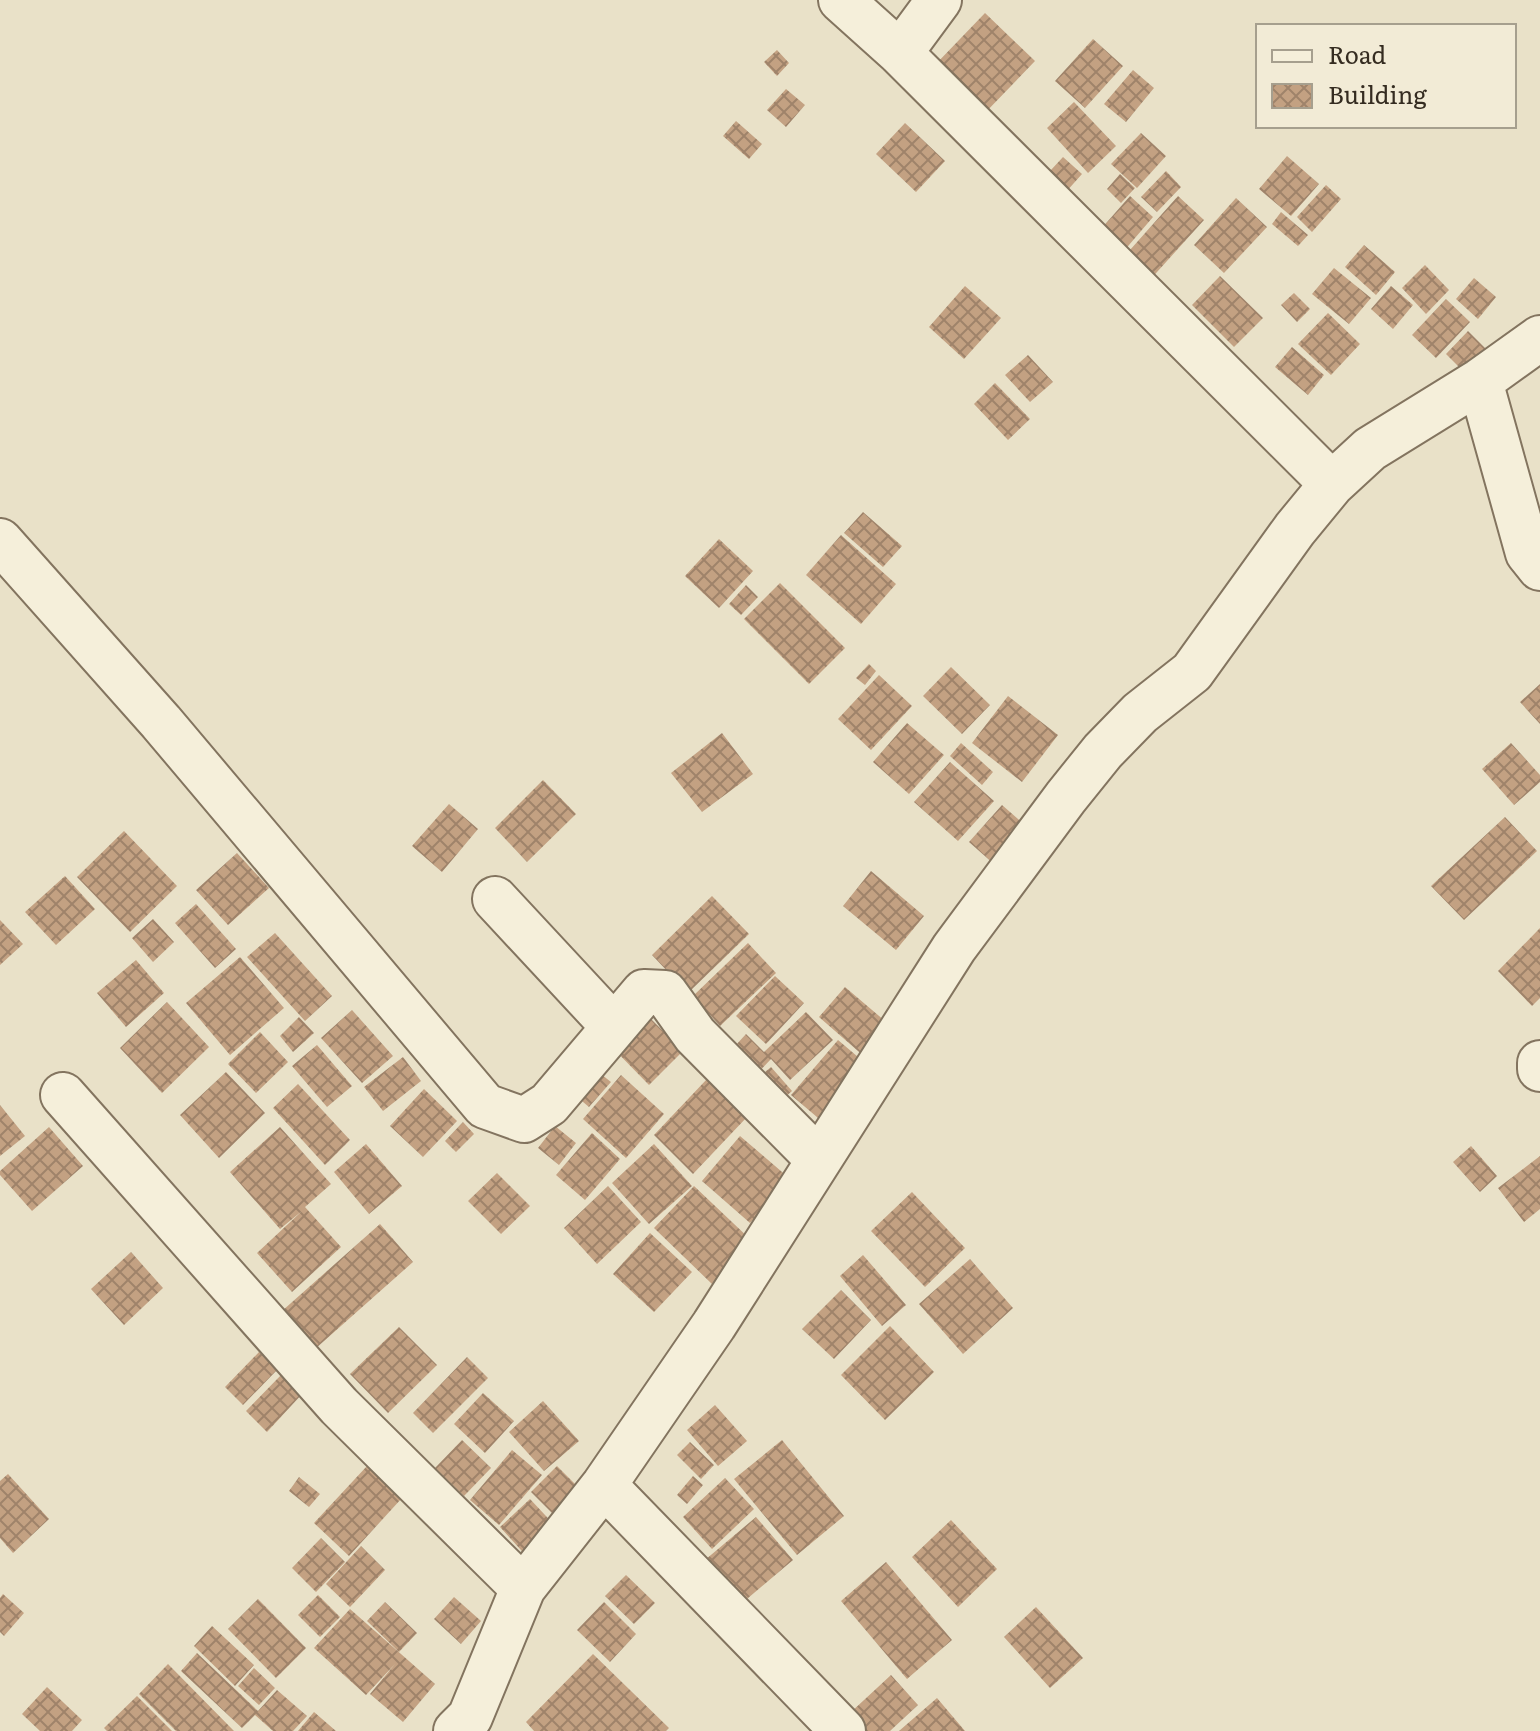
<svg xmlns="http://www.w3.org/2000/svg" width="1540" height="1731" font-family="Literata,serif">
  <defs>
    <pattern id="building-cross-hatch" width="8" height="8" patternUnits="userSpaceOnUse" patternTransform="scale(2)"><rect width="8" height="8" fill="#c3a182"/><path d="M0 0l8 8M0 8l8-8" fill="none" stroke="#9f836a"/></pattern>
  </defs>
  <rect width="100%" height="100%" fill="#e9e1c8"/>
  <path fill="url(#building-cross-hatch)" d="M985,13L1035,61L983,115L934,66Z
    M1093,39L1123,66L1085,108L1055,81Z
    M777,50L789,63L777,76L764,62Z
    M1133,70L1154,88L1126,122L1104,104Z
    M786,89L805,105L786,127L767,110Z
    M1074,102L1116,146L1088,173L1047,128Z
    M736,121L762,144L749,159L723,136Z
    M905,123L945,161L916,192L876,154Z
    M1141,133L1166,156L1137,188L1111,164Z
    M1287,156L1319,184L1291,216L1259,189Z
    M1063,157L1082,174L1057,202L1038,184Z
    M1166,171L1181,187L1157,212L1141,197Z
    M1120,174L1135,188L1121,203L1107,189Z
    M1326,185L1341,199L1312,232L1297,217Z
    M1130,196L1153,217L1117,259L1093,238Z
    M1178,196L1204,220L1148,282L1122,259Z
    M1236,198L1267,227L1224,273L1194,245Z
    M1281,212L1308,235L1298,246L1272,224Z
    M1364,245L1395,272L1376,295L1345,267Z
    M1425,265L1449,290L1426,314L1402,288Z
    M1334,268L1371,298L1349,324L1312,294Z
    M1220,276L1263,318L1234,347L1192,305Z
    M1474,278L1496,297L1478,319L1456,299Z
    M965,286L1001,318L964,359L929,327Z
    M1391,286L1413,305L1393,329L1371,309Z
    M1294,293L1310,309L1297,322L1281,305Z
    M1446,299L1470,322L1436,358L1412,335Z
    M1328,313L1360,344L1331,375L1298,344Z
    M1468,331L1494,357L1471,379L1446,354Z
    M1292,347L1324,375L1308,395L1275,367Z
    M1028,355L1053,382L1030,402L1005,375Z
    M995,383L1030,419L1008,440L974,404Z
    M863,512L902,546L883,567L844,533Z
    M841,535L896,584L861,624L806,575Z
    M719,539L753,571L719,608L685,576Z
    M780,583L845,648L809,684L744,619Z
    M746,585L758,597L741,615L729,604Z
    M869,664L876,671L865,685L856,678Z
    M951,667L990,705L962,734L923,696Z
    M879,675L912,706L871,750L838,719Z
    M1540,684V724L1520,702Z
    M1008,696L1058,735L1022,782L972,743Z
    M907,723L944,755L909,794L873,762Z
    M722,733L753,774L702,812L671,773Z
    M961,743L993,772L982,785L950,756Z
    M1511,743L1540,775V782L1514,805L1482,769Z
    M950,762L994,801L958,841L914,802Z
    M543,780L576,814L527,862L495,828Z
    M449,804L478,829L442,872L412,846Z
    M1002,805L1027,827L995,865L969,842Z
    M1505,817L1537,851L1464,920L1431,886Z
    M124,831L177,886L130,932L77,877Z
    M237,853L269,888L228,925L196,890Z
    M871,871L924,916L896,950L843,906Z
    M65,876L95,909L56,945L25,912Z
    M712,896L749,934L688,993L652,955Z
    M196,904L236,949L215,968L175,923Z
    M153,919L174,942L153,962L132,938Z
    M0,920L23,944L0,965Z
    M1540,928V998L1532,1006L1498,971Z
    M275,933L332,996L305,1021L247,957Z
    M748,943L776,973L720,1026L693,996Z
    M240,957L284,1008L230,1055L186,1003Z
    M136,960L164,993L126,1027L97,993Z
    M775,976L804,1003L766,1044L736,1016Z
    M845,987L892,1027L866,1058L819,1017Z
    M167,1002L209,1047L162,1093L120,1048Z
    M639,1007L683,1051L649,1085L605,1040Z
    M352,1010L393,1056L362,1083L321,1038Z
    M806,1012L833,1040L790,1080L771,1059L749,1082L724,1058L746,1034L764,1052Z
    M299,1017L314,1033L293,1052L280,1036Z
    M260,1032L288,1062L256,1093L228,1064Z
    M838,1040L871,1068L824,1123L791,1095Z
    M317,1045L352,1086L327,1107L292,1066Z
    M403,1057L421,1081L383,1111L364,1087Z
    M771,1067L792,1091L774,1107L753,1082Z
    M597,1071L611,1082L589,1107L576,1096Z
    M226,1072L265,1113L219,1158L180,1115Z
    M621,1075L664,1114L626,1158L583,1119Z
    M707,1079L747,1117L693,1174L654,1135Z
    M298,1084L350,1140L325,1165L273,1108Z
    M424,1089L457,1121L423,1157L390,1126Z
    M0,1105L25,1136L0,1156Z
    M463,1122L474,1134L456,1152L445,1141Z
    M555,1126L576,1143L559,1165L538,1148Z
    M49,1127L83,1166L32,1211L0,1175V1171Z
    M280,1127L331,1184L305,1207L341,1247L292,1292L257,1253L302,1211L280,1229L230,1172Z
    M592,1133L620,1159L585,1200L556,1175Z
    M740,1136L789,1178L750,1223L702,1181Z
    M366,1144L402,1186L369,1214L334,1172Z
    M654,1144L692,1186L649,1224L612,1183Z
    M1471,1146L1497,1176L1480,1192L1453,1162Z
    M1540,1156V1209L1524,1222L1498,1188Z
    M497,1173L530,1206L501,1234L468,1201Z
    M608,1186L641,1222L597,1264L564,1228Z
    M694,1186L752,1241L712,1284L654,1228Z
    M912,1192L965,1248L925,1287L871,1231Z
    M380,1224L413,1262L306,1357L273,1319Z
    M650,1233L692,1272L654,1312L613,1274Z
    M131,1252L163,1288L124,1325L91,1289Z
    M863,1255L906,1305L882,1326L840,1276Z
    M970,1259L1013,1308L963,1354L919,1304Z
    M841,1290L871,1320L834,1359L802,1329Z
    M890,1326L934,1372L885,1420L841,1375Z
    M399,1327L437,1365L388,1413L350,1374Z
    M259,1352L277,1370L243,1405L225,1387Z
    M467,1357L488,1378L433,1433L413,1413Z
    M283,1373L303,1393L267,1432L246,1411Z
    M483,1393L514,1421L485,1453L454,1424Z
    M543,1401L579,1441L544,1471L509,1432Z
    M715,1405L747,1441L718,1466L687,1430Z
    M462,1440L491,1468L464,1496L435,1468Z
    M782,1440L844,1516L797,1555L734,1479Z
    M690,1442L714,1465L701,1479L677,1455Z
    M512,1450L542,1475L499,1525L470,1500Z
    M367,1466L402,1498L349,1556L314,1523Z
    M557,1466L584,1493L558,1519L531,1492Z
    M8,1474L49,1519L13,1553L0,1538V1481Z
    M693,1476L703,1485L687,1504L677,1495Z
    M299,1477L320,1494L309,1507L289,1491Z
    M725,1478L754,1509L712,1549L683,1517Z
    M530,1499L560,1531L530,1560L500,1527Z
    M756,1517L793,1560L741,1604L705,1560Z
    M951,1520L997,1569L958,1607L912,1557Z
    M321,1538L345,1562L316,1592L292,1568Z
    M361,1546L385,1570L350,1607L326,1584Z
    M886,1562L952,1640L907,1679L841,1601Z
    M626,1575L655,1603L634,1624L605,1596Z
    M3,1594L24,1613L4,1636L0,1632V1598Z
    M318,1595L340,1617L320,1637L298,1615Z
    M454,1597L481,1621L461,1644L434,1619Z
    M258,1599L306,1648L276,1678L228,1629Z
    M385,1602L417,1633L399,1652L367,1621Z
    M604,1602L636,1634L610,1662L577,1630Z
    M1036,1607L1083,1658L1050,1688L1004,1637Z
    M350,1609L435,1684L403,1722L370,1694L395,1664L366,1695L314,1648Z
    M212,1626L254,1665L235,1686L194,1646Z
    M197,1653L258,1711L277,1690L307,1716L293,1731H273L255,1715L242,1728L181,1671Z
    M593,1654L669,1728L666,1731H534L526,1722Z
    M168,1664L234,1731H176L139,1694Z
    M254,1668L275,1688L259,1705L238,1686Z
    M891,1675L918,1705L890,1731H867L850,1713Z
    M47,1687L82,1720L72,1731H40L22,1714Z
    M137,1696L172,1731H107L104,1728Z
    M937,1698L965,1731H899Z
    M314,1712L336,1731H298Z"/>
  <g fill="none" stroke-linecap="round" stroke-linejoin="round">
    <g stroke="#83745f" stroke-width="48">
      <path id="minor" d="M841,0L900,53L1332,484
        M900,53L939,0
        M1480,381L1528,553L1540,568
        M0,541L161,722L485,1106L524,1120L549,1104L644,992L665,993L695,1035L819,1160
        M495,899L614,1027
        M1540,1063V1069
        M63,1095L339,1406L523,1588
        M604,1485L843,1731
        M456,1731L470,1717L523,1588L604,1485L714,1325L954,948L1066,797L1103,751L1140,713L1192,672L1295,529L1332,484L1370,449L1480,381L1540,338"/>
    </g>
    <use href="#minor" stroke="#f5efda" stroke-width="44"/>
  </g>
  <rect x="1256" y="24" width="260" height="104" fill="#f2ebd6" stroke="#a69f8e" stroke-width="2"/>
  <rect x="1272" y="50" width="40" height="12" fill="#f5efda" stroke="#a69f8e" stroke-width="2"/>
  <text x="1328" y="64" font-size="24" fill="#352c21">Road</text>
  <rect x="1272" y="84" width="40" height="24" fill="url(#building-cross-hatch)" stroke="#a69f8e" stroke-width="2"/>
  <text x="1328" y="104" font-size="24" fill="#352c21">Building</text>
</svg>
